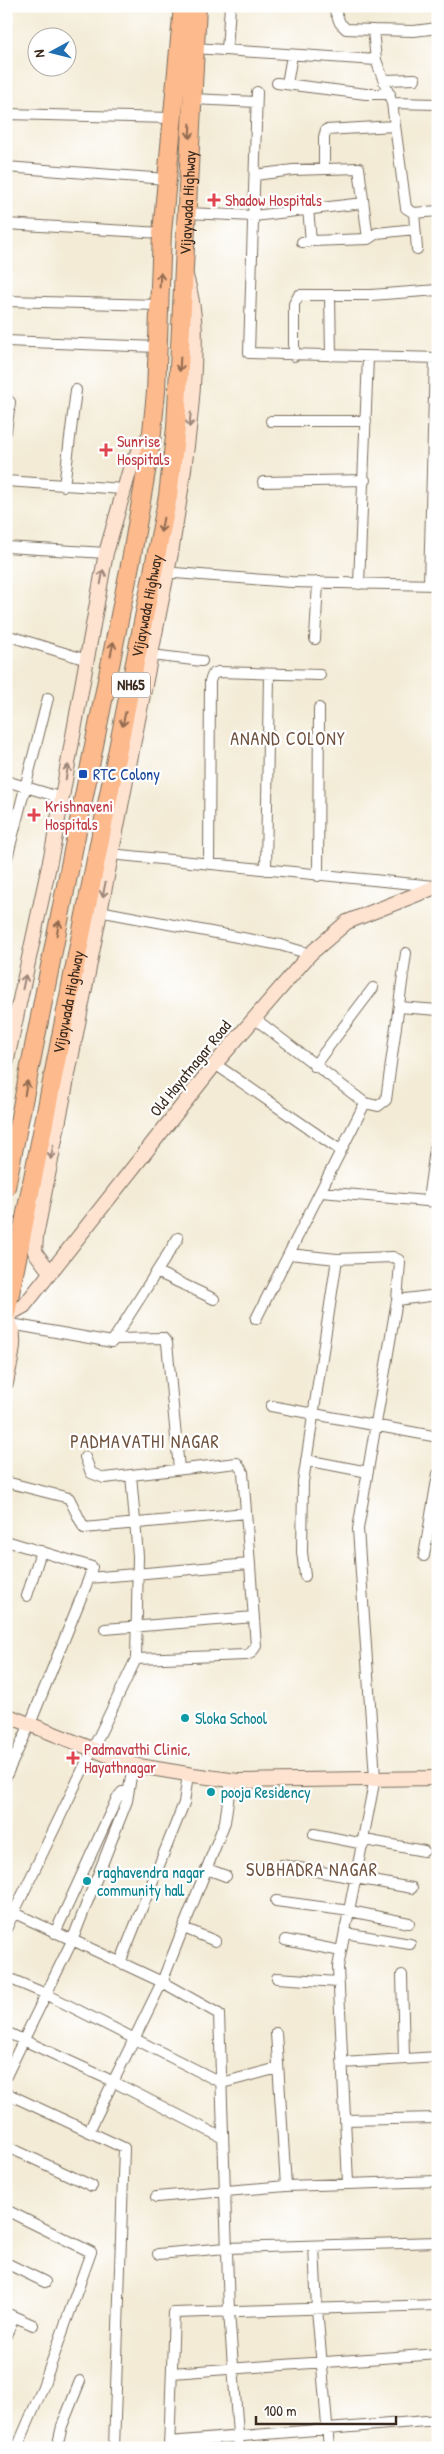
<svg xmlns="http://www.w3.org/2000/svg" width="444" height="2454" font-family="'Patrick Hand',sans-serif">
  <rect width="100%" height="100%" fill="#fff"/>
  <filter id="ink" filterUnits="userSpaceOnUse"><feTurbulence type="fractalNoise" baseFrequency=".02" numOctaves="2"/><feDisplacementMap in="SourceGraphic" scale="10" xChannelSelector="R" yChannelSelector="G"/><feConvolveMatrix kernelMatrix="1 2 1 2 8 2 1 2 1" color-interpolation-filters="sRGB"/></filter>
  <filter id="wash" filterUnits="userSpaceOnUse"><feTurbulence type="fractalNoise" baseFrequency=".0096" numOctaves="4" result="noise"/><feDisplacementMap in="SourceGraphic" scale="20" xChannelSelector="R" yChannelSelector="G"/><feGaussianBlur stdDeviation="1.12" result="paint"/><feColorMatrix in="noise" values="0 0 0 0 0 0 0 0 0 0 0 0 0 0 0 0 0 1.4 0 .05"/><feComposite in="paint" operator="in"/></filter>
  <g filter="url(#wash)">
    <rect width="100%" height="100%" fill="#f3ebd5"/>
  </g>
  <g filter="url(#ink)">
    <g fill="none" stroke-linecap="round" stroke-linejoin="round">
      <g stroke="#7b6e5e" stroke-width="12">
        <path id="street" d="M333,6L340,23L346,29L373,30L376,60
          M373,30L414,31L438,28
          M194,48L376,60L392,103L406,208L414,213L438,211
          M227,50L230,6
          M385,80L415,79
          M277,83L366,94H390
          M287,84L292,55
          M257,92L249,353L438,358
          M192,99L256,102
          M392,103L438,104
          M6,114L172,118
          M6,167L166,179
          M324,169V137L326,130L394,126
          M255,175L293,170L359,168L368,239
          M187,213L254,216L363,203
          M414,213L417,249
          M6,224L162,233
          M311,241L368,239L377,233L415,229
          M302,242L311,241L308,209
          M330,295L331,356
          M6,301L158,305
          M6,341L157,347
          M294,356V304L299,295H371L438,290
          M271,421H366
          M6,431L10,402
          M6,481L123,489
          M263,482L365,480
          M64,486L76,390
          M6,547L106,553
          M162,572L291,582L438,585
          M359,584L368,357
          M429,585L435,358
          M6,635L87,660
          M315,639L318,582
          M151,655L202,661
          M6,781L62,798
          M110,854L434,886
          M6,862L48,698
          M209,864L210,681L213,674L218,672L320,675
          M266,870L269,674
          M318,876L319,708
          M99,911L280,945L310,954
          M399,1007L438,1010
          M254,1018L365,1103L378,1106L386,1100L406,953
          M215,1064L340,1150
          M314,1066L373,988
          M321,1192L438,1202
          M428,1200L438,1127
          M289,1254L337,1259L393,1257L399,1260L400,1263L397,1300L358,1529L375,1778L338,1967L348,2183
          M157,1272L214,1299
          M397,1300L438,1295
          M256,1319L365,1103
          M11,1324L112,1342L178,1238
          M115,1339L163,1338L167,1343L179,1469
          M271,1406L438,1437
          M306,1460L368,1472
          M131,1475L237,1463L243,1472L256,1646L251,1653L246,1655L136,1659
          M6,1482L69,1498L84,1528L246,1513
          M6,1541L92,1567L89,1578L30,1724L6,1776
          M424,1556L438,1474
          M305,1576L302,1552L303,1482L337,1259
          M89,1578L249,1564
          M27,1596L41,1551
          M105,1629L254,1617
          M314,1834L364,1844
          M365,1840L424,1851
          M282,1865L412,1888
          M207,1869L226,1876
          M276,1901L350,1911L409,1923
          M6,1909L162,1982L219,2014L229,2311L239,2448
          M184,1928L215,1941
          M6,1929L136,1659L138,1556L131,1475L104,1478L91,1473L85,1457
          M55,1933L117,1798L122,1792H127
          M345,1933L410,1944
          M285,1940L341,1951
          M120,1963L184,1803L188,1774
          M402,1975L404,2058
          M6,1977L46,1994L222,2083L278,2068
          M277,1978L338,1982
          M6,2032L112,2081L223,2138
          M276,2033L286,2186
          M342,2063L438,2057
          M6,2076L72,1941L127,1801L133,1765
          M6,2093L124,2148L114,2448
          M345,2120L438,2118
          M89,2131L162,1982L225,1822L231,1780
          M6,2146L92,2186
          M156,2197L286,2186L438,2181
          M6,2210L91,2252L41,2392L17,2448
          M314,2247L317,2309L329,2448
          M158,2254L226,2248L438,2242
          M6,2263L45,2282
          M6,2313L33,2325
          M6,2335L14,2317
          M172,2373L438,2354
          M169,2442L438,2420
          M57,2448L62,2426L80,2381
          M169,2448L174,2313L438,2305"/>
      </g>
      <g stroke="#7b6e5e" stroke-width="16">
        <path id="secondary" d="M6,1064L53,847L106,553L132,462L150,434
          M50,1272L35,1252L36,1236L171,553C180,498 189,442 193,386C195,346 198,315 186,276
          M6,1316L24,1306L215,1064L310,954L347,922L438,886
          M6,1317C20,1336 10,1361 6,1383
          M6,1715L133,1765L193,1775L238,1781L438,1778"/>
      </g>
      <g stroke="#7b6e5e" stroke-width="20">
        <g id="highway">
          <path d="M6,1187L132,555L151,442L156,392L162,233L183,6"/>
          <path id="s1" d="M6,1314L168,496L176,428L197,6"/>
        </g>
      </g>
      <use href="#street" stroke="#fff" stroke-width="10"/>
      <use href="#secondary" stroke="#fee3d1" stroke-width="14"/>
      <use href="#highway" stroke="#fcba8d" stroke-width="18"/>
    </g>
    <defs><path id="oneway-shaft" d="M-6 0H5M1.5-3L5.5 0L1.5 3" fill="none" stroke-width="1.6" stroke-linecap="round" stroke-linejoin="round" transform="scale(1.25)"/></defs>
    <g stroke="#926b50">
      <use href="#oneway-shaft" transform="translate(190 131) rotate(93)"/>
      <use href="#oneway-shaft" transform="translate(160 280) rotate(-87)"/>
      <use href="#oneway-shaft" transform="translate(180 364) rotate(93)"/>
      <use href="#oneway-shaft" transform="translate(162 525) rotate(101)"/>
      <use href="#oneway-shaft" transform="translate(112 649) rotate(-78)"/>
      <use href="#oneway-shaft" transform="translate(124 719) rotate(102)"/>
      <use href="#oneway-shaft" transform="translate(58 928) rotate(-79)"/>
      <use href="#oneway-shaft" transform="translate(26 1088) rotate(-79)"/>
    </g>
    <g stroke="#9c8678">
      <use href="#oneway-shaft" transform="translate(190 420) rotate(96)"/>
      <use href="#oneway-shaft" transform="translate(102 577) rotate(-80)"/>
      <use href="#oneway-shaft" transform="translate(67 772) rotate(-80)"/>
      <use href="#oneway-shaft" transform="translate(104 890) rotate(101)"/>
      <use href="#oneway-shaft" transform="translate(24 982) rotate(-78)"/>
      <use href="#oneway-shaft" transform="translate(52 1152) rotate(101)"/>
    </g>
  </g>
  <g fill="#e0444e" stroke="#fff" stroke-width="2">
    <path d="M211.5 192.5h5v5h5v5h-5v5h-5v-5h-5v-5h5z"/>
    <path d="M103.5 442.5h5v5h5v5h-5v5h-5v-5h-5v-5h5z"/>
    <path d="M31.5 807.5h5v5h5v5h-5v5h-5v-5h-5v-5h5z"/>
    <path d="M70.5 1750.5h5v5h5v5h-5v5h-5v-5h-5v-5h5z"/>
  </g>
  <rect fill="#1a4fb4" stroke="#fff" stroke-width="2" x="78" y="769" width="10" height="10" rx="2.5"/>
  <g fill="#0f9aa8" stroke="#fff" stroke-width="2">
    <circle cx="185" cy="1718" r="5"/>
    <circle cx="211" cy="1792" r="5"/>
    <circle cx="87" cy="1881" r="5"/>
  </g>
  <g text-anchor="middle" stroke-width="4.5" stroke-linejoin="round" paint-order="stroke">
    <rect fill="#fff" stroke="#766a62" stroke-width="1" x="112" y="672.5" width="38" height="25" rx="4"/>
    <g font-size="15" font-weight="bold" fill="#3b2a1e">
      <text x="131" y="690">NH65</text>
    </g>
    <g font-size="16" fill="#be3a42" stroke="#fff" text-anchor="start">
      <text x="225" y="206">Shadow Hospitals</text>
      <text x="117" y="447">Sunrise<tspan x="117" dy="18">Hospitals</tspan></text>
      <text x="45" y="812">Krishnaveni<tspan x="45" dy="18">Hospitals</tspan></text>
      <text x="84" y="1755">Padmavathi Clinic,<tspan x="84" dy="18">Hayathnagar</tspan></text>
    </g>
    <g font-size="16" fill="#3b2a1e" stroke="#fff">
      <text dy="6" stroke="none"><textPath href="#s1" startOffset="1128">Vijaywada Highway</textPath></text>
      <text dy="6" stroke="none"><textPath href="#s1" startOffset="722">Vijaywada Highway</textPath></text>
      <text dy="6" stroke="none"><textPath href="#s1" startOffset="318">Vijaywada Highway</textPath></text>
      <text transform="translate(190 1068) rotate(-51)" y="6">Old Hayatnagar Road</text>
    </g>
    <g font-size="16" fill="#164399" stroke="#fff" text-anchor="start">
      <text x="93" y="780">RTC Colony</text>
    </g>
    <g font-size="16" fill="#0d838f" stroke="#fff" text-anchor="start">
      <text x="195" y="1724">Sloka School</text>
      <text x="221" y="1798">pooja Residency</text>
      <text x="97" y="1878">raghavendra nagar<tspan x="97" dy="18">community hall</tspan></text>
    </g>
    <g font-size="18" letter-spacing="1" fill="#6e513e" stroke="#fff">
      <text x="288" y="745">ANAND COLONY</text>
      <text x="145" y="1448">PADMAVATHI NAGAR</text>
      <text x="312" y="1876">SUBHADRA NAGAR</text>
    </g>
  </g>
  <rect width="444" height="2454" fill="none" stroke="#fff" stroke-width="25"/>
  <g transform="translate(52 52) rotate(263)"><circle r="24" fill="#ffffff" stroke="#b1aaa5"/>
  <path d="M0-4L9 19L0 12L-9 19Z" fill="#1f6fb2"/>
  <text y="-8" font-size="14" font-weight="bold" text-anchor="middle" fill="#3b2a1e">N</text>
  </g>
  <path d="M256 2416v8h140v-8" fill="none" stroke="#3b2a1e" stroke-width="2.5"/>
  <text x="264" y="2416" font-size="15" fill="#3b2a1e" stroke="#ffffff" stroke-width="4" paint-order="stroke">100 m</text>
</svg>
